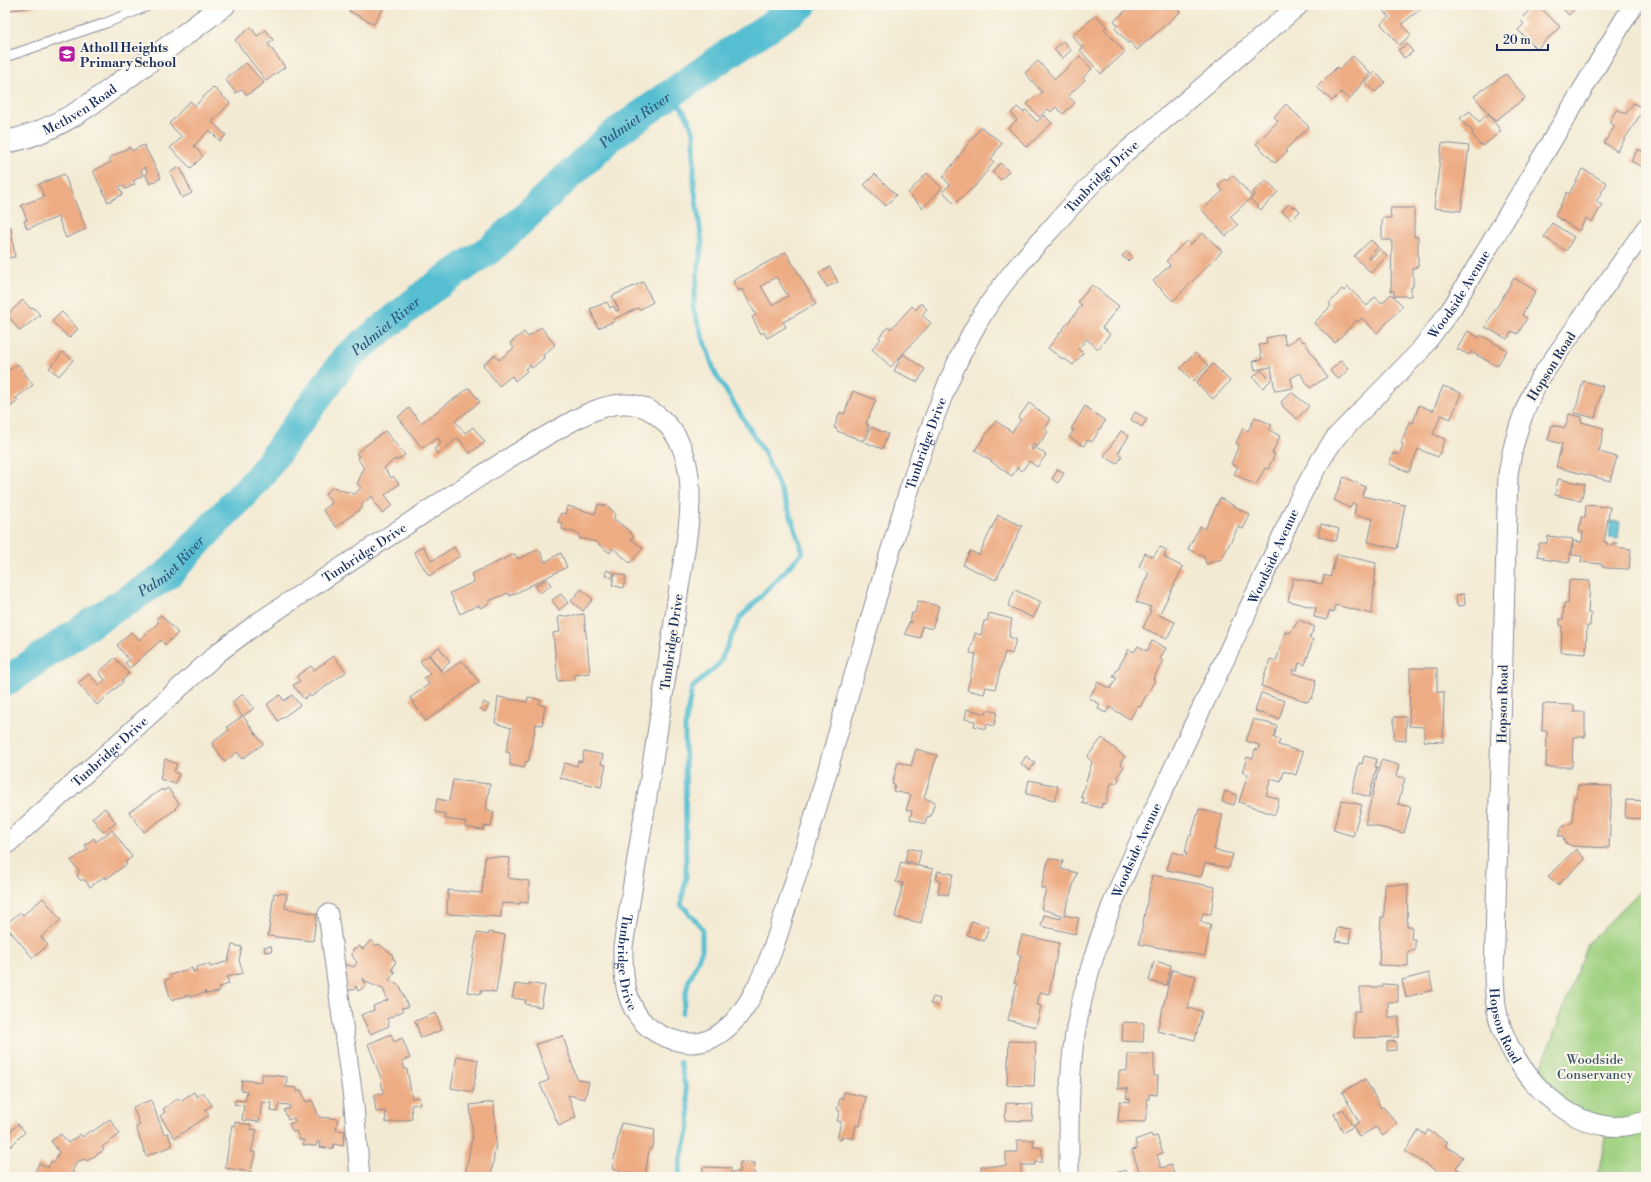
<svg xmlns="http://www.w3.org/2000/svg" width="1651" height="1182" font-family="'Libre Bodoni',serif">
  <rect width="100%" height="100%" fill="#fbf7ec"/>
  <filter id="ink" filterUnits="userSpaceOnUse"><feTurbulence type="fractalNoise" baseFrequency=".025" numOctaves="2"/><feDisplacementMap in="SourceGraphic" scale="8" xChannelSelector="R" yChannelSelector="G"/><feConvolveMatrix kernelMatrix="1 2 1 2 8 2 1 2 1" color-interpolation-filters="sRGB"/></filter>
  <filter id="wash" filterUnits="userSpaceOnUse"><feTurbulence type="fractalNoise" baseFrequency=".012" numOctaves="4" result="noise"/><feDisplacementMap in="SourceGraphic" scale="16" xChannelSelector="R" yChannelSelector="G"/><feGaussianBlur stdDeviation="0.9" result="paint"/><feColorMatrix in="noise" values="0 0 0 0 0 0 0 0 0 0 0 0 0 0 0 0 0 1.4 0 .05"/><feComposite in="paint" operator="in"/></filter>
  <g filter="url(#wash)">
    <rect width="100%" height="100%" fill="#f3ead3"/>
    <path fill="#9ed07f" stroke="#5c806e" d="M1646,885V1121L1607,1125L1535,1084L1587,944Z
      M1646,1124V1177H1598L1606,1131Z"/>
    <path fill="#55bed1" stroke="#387698" d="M1611,521L1620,522L1618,539L1609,538Z"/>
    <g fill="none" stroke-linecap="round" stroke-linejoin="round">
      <path stroke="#55bed1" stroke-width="5" d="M672,93L688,118L694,133V185L702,242L693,308L715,373L765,454L788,508L803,552L740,618L719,664L692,688L685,727L686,877L681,904L702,928V950L688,983L682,1013
        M680,1062C684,1083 691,1104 689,1126C687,1143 677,1160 680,1177"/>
      <path stroke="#55bed1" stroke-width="30" id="s1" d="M5,682L94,621L166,576L259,477L346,358L430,290L493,247L610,137L730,52L802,5"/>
    </g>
    <g id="blocks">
      <path fill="#edac83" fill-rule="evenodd" d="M5,5H40V6L5,11Z
        M353,5H385L374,24L349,11Z
        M1132,5H1174L1180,12L1137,50L1130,42L1128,43L1115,28L1118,25L1114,21Z
        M1380,5H1425L1402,24L1411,35L1399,45L1381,24L1389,17Z
        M1534,5L1539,10L1541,8L1560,27L1537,49L1518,30L1524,24L1520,20Z
        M1559,5H1579L1569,15Z
        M1096,15L1107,27L1104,29L1125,52L1101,74L1080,50L1083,48L1072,36Z
        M251,27L257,36L266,30L273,40L268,44L285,67L266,81L235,40Z
        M1063,41L1071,50L1062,59L1054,49Z
        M1407,44L1413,52L1404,58L1398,50Z
        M1080,56L1092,69L1083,78L1085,80L1068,96L1075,103L1063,114L1056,107L1051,112L1048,109L1039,117L1027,104L1038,94L1039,95L1042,92L1025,73L1038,61L1055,79Z
        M1353,56L1370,73L1349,100L1341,92L1332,101L1317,87L1337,67L1339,69Z
        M246,63L264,83L247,95L242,89L236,93L225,79Z
        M1375,72L1385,82L1375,92L1365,83Z
        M1506,74L1525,98L1495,121L1474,96Z
        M213,87L230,103L212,122L226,135L220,141L209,130L194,146L203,156L191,168L170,148L182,137L169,124L190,101L195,106Z
        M1633,103L1644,109L1617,151L1604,143L1615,126L1609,122L1617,109L1626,114Z
        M1286,104L1309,127L1285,150L1287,152L1275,163L1256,144L1278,121L1274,117Z
        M1017,107L1023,112L1026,110L1037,122L1044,115L1052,123L1027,147L1008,128L1017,120L1011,113Z
        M1470,111L1479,122L1488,114L1501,131L1483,146L1482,144L1480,145L1472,134L1473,133L1470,128L1468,126L1467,127L1460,118Z
        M981,127L1002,143L991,159L994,162L975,186L954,204L943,191L950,185L943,177Z
        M1442,143L1469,146L1461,211L1434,208Z
        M144,145L161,178L150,184L145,174L147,172L145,167L141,170L143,175L133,181L135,184L126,189L123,185L119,187L123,194L108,202L93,171L111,162L109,158L130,147L131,151Z
        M1638,149L1646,154V163L1643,167L1631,161Z
        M1000,163L1009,171L1001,180L992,172Z
        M180,167L192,193L182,198L170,172Z
        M1583,169L1607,183L1596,202L1602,205L1592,222L1586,218L1579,231L1555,216L1567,192L1569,194Z
        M927,173L942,188L923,208L908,193Z
        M64,174L86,229L66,238L58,217L27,229L24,221L27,220L21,205L44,197L39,184Z
        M875,174L896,195L886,206L864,185Z
        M1233,175L1252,197L1230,217L1238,225L1226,236L1202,210L1223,191L1218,185L1225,179L1227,181Z
        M1266,180L1278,192L1261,210L1250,199L1255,194L1253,192Z
        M1289,204L1293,208L1295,206L1300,211L1292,220L1282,211Z
        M1390,208H1414V237H1418V266L1413,269V287H1411V296H1394V291H1391L1392,240H1382V218H1391Z
        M1552,223L1574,237L1566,251L1544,237Z
        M11,227L15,257L5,258V228Z
        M1203,233L1222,251L1173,301L1153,281L1170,265L1166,261L1186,241L1190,245Z
        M1371,240L1378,247L1368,257L1370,259L1380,249L1387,256L1371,273L1354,256Z
        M1127,251L1132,257L1128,261L1122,256Z
        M786,252L816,304L783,322L786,327L767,338L764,332L761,334L752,317L756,315L742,289L739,291L733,281ZM776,277L788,296L772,305L761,286Z
        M830,267L838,282L827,287L819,273Z
        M1514,278L1536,291L1522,315L1527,318L1518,334L1512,331L1507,339L1485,327Z
        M643,282L653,302L639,310L638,308L614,319L615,321L598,328L590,309L607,302L610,308L614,306L616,311L619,310L612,296Z
        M1092,285L1119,306L1102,328L1110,334L1098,349L1087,339L1078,349L1083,353L1073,365L1065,359L1064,360L1048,348L1082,305L1078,302Z
        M1348,287L1367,306L1375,297L1382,303L1391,294L1403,306L1377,333L1362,318L1358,322L1357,320L1335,343L1314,323L1331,306L1329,304L1342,289L1344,291Z
        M23,300L31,309L33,307L40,315L20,331L7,315Z
        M921,303L927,309L922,315L931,323L891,367L872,349L881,339L879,337L888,327L891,329L912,306L916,310Z
        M62,312L78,329L69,338L52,321Z
        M541,327L555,345L543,355L544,358L532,368L530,365L525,369L527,371L515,381L512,376L499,386L483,365L495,355L499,360L514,348L510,343L524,332L528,337Z
        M1468,331L1479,338L1481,335L1507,350L1497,366L1471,352L1469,355L1457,349Z
        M1283,334L1286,345L1299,337L1303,342L1304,341L1327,377L1310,388L1300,373L1291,378L1293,388L1275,391L1271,367L1255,370L1253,361L1262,360L1259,345L1267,344L1266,338Z
        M63,352L73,360L59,376L49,368Z
        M1195,353L1208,365L1193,381L1180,368Z
        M903,354L925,369L918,382L894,371Z
        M1341,360L1349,369L1339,379L1330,371Z
        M18,364L33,385L16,398L18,401L5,411V373Z
        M1213,364L1230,381L1213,399L1196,383Z
        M1261,370L1271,380L1263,388L1253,377Z
        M1583,381L1603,386L1595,418L1575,413Z
        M1443,386L1461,393L1451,419L1441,415L1433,434L1445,439L1438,457L1418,449L1409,472L1389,464L1393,453L1399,455L1403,444L1401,443L1409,422L1413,423L1419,405L1433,411Z
        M469,388L480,402L455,421L465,433L473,427L485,442L470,453L458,438L437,454L434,449L441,443L438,438L422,448L398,417L409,408L421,423Z
        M853,391L876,400L866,424L869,425L863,441L837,431V429L834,428L840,412L844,414Z
        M1291,392L1309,406L1297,419L1282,406L1283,405L1281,402Z
        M1029,403L1051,419L1045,429L1048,432L1037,447L1034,444L1031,448L1033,450L1035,447L1046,455L1037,467L1029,461L1022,471L1018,467L1012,476L975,450L996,421L1012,432L1021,420L1018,418Z
        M1085,406L1105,421L1092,442L1087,440L1084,446L1069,437L1074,430L1071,429Z
        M1135,412L1147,419L1142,427L1131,420Z
        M1569,414L1582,417L1581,422L1604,428L1599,452L1617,457L1610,481L1556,467L1562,444L1548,440L1552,425L1565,428Z
        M1255,417L1272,425L1269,430L1280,436L1272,453L1275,454L1268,469L1265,468L1256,485L1234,474L1238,467L1231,464L1239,445L1236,443L1243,428L1248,431Z
        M871,427L888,434L882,449L865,442Z
        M385,431L405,455L396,461L395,459L384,468L391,478L393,476L399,484L385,495L393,505L382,513L373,501L374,500L372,496L361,505L363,507L336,527L323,510L332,503L325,494L333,487L347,492L349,491L353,495L361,488L357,484L364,468L357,457L359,456L356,453Z
        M1121,431L1129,436L1118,453L1122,456L1117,464L1104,456Z
        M1058,469L1064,473L1058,483L1052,479Z
        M1344,477L1366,487L1362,496L1405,505L1397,549L1368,542L1373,519L1354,515L1356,505L1353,503L1350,508L1334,500Z
        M1558,479L1585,484L1581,501L1555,495Z
        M1220,498L1250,515L1243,529L1238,527L1222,559L1206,564L1204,557L1188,549L1200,526L1205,529Z
        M598,504L607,506L615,513L614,519L628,530L634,537L631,539L643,548L630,563L613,548L610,553L596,542L579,538V534L562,529L563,523L558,522L561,513L565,514L568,506L595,514Z
        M1586,505L1610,507L1604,542H1607V545L1613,546V543H1617L1616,547L1631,549L1629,569L1606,568L1602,566V564L1581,562L1582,556L1572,555L1573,541L1582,542L1583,532H1579L1581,517H1585Z
        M998,515L1022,526L996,580L963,565L970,551L979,555Z
        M1321,524L1339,529L1336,541L1318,536Z
        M1548,536L1573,539L1569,563L1543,559L1544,557L1537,556L1539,543H1547Z
        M423,546L432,561L454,547L460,556L429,576L414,552Z
        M1160,547L1167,550L1164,556H1166L1165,558L1183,567L1159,615L1175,622L1167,639L1143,628L1151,611H1149L1151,607L1136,602L1149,572L1139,567L1145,553L1153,557Z
        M539,549L545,562L561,553L567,567L510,596L508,593L489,601L490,603L480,608L479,605L460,614L450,593L474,582L471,574L515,554L518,559Z
        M1337,554L1376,563L1372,614L1335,605L1334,612L1329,611L1327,620L1314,617L1316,608L1288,601L1293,578L1322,584L1324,575L1330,577Z
        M607,570L614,573L612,578L605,575Z
        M615,573L626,576L623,588L612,585Z
        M547,579L551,585L540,593L535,586Z
        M1569,580L1590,581L1588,613H1591L1590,626H1587L1586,654L1561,652L1562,626H1560V619H1563L1564,603H1568Z
        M581,589L593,599L583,611L571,601Z
        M1015,590L1041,602L1033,618L1008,606Z
        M561,594L568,603L559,610L552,600Z
        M1464,594L1465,605L1457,606L1456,595Z
        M918,601L939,606L932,629L922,626L920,638L905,634L909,622L912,623L910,621L912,613H915Z
        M989,613L1012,619L1009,637L1016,639L1012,654L1005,652L995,689L986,687L984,694L967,690L976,654L970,653L975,633L981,635L984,621H987Z
        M584,614L590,673L574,675L575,679L558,681L553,633L560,632L558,617Z
        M161,615L178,633L165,645L161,640L130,668L125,663L129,660L117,645L131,632L139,640L159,622L156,619Z
        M1299,620L1315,627L1309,638L1313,640L1305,665L1299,663L1297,671L1293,669L1292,673L1316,680L1315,684H1316L1312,699L1310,698L1308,702L1261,686L1270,659L1276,661L1285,632L1290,633Z
        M1152,641L1166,648L1160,659L1163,661L1153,679L1155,680L1140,707L1138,705L1130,719L1109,707L1106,713L1098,709L1100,704L1089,698L1098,682L1110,689L1117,678L1113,677L1129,649L1134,652L1138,646L1147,651Z
        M439,647L450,662L441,670L429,655Z
        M429,655L443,674L462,660L479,682L426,721L410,698L429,684L424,678L430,674L420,661Z
        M334,656L346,672L311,697L309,695L304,699L293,685L300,681L297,677L298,675L311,666L314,670Z
        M115,658L129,674L122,680L123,682L97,705L78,683L89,674L99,685L105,680L99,672Z
        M1410,668H1437V692H1444L1443,742L1424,741V727L1409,726Z
        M1261,693L1285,701L1279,719L1255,711Z
        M243,694L254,708L243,716L263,744L242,759L237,752L225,762L212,743L229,730L227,727L242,716L232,702Z
        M280,695L284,701L292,695L300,705L278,721L267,704Z
        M498,697L527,702L528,697L541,700L539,704L545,706L542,725L536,724L528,762L526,761L524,768L510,765V753L506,752L511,728L495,723Z
        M484,702L489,705L485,712L480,708Z
        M1543,704L1574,705V712H1585V737H1573L1572,767H1546L1547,731H1542Z
        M967,709L986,714L987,710L997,712L994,726L987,724L986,729L974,726L975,721L965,719Z
        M1394,717H1406V741L1394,740Z
        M1254,719L1277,726L1274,738L1280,740L1278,745L1303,752L1296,775L1284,771L1281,782L1271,779L1266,795L1279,799L1275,815L1239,802L1248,774L1242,772L1247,757L1253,759L1255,749L1258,750L1259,745L1246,741Z
        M1102,738L1125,757L1120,763L1124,767L1118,775L1119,780L1116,783H1111L1105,804L1102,803L1101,808L1082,803L1084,798L1081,797L1092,762L1087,757Z
        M916,749L937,755L924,798L935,802L930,817L927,816L925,824L910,819L912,811L906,810L911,795L893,791L895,785L892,784L898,762L911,766Z
        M584,751L603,755L601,764L606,765L601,787L560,778L564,763L577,766L578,761L582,762Z
        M1026,756L1035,763L1030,770L1021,764Z
        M1364,756L1377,759L1375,767H1377L1369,797L1352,792L1359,763L1362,764Z
        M165,759L177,764L174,772L179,774L175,784L160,779Z
        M1381,760L1399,765L1396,776L1405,778L1398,804L1411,807L1404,833L1365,824Z
        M453,780L490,784L486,809L494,812L491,827L484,826L483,830L465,827L466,822L445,819L446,814L435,812L437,799L449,801Z
        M1029,780L1058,786L1055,800L1026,794Z
        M1578,785L1612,786L1609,848L1572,846L1565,843L1563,836H1558L1562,827L1573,822L1574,797H1577Z
        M168,788L179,804L175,808L176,809L144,832L129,812L162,789L163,791Z
        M1225,791L1237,795L1234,805L1222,802Z
        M1342,800L1362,805L1353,836L1333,830Z
        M1626,800L1646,801V819L1625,818Z
        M105,808L116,823L103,832L92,818Z
        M1199,809L1223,815L1214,850L1233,854L1229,868L1205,863L1201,877L1167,870L1172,852L1186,856L1187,853H1185L1189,835L1191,836Z
        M112,830L132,857L125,862L127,864L106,879L105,876L90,887L85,880H80L77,876L79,871L71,861L88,849L85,845L94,838L96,842Z
        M908,848L921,851L918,864L905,861Z
        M1576,849L1585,859L1558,885L1548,876Z
        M485,856L510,858L508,878L529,881L528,903L520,902V904L502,903L501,917L447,914L448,890L482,893Z
        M1049,858L1063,861L1061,869L1077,873L1064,915L1079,918L1075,934L1041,926L1044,915L1061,919L1062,915L1041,909L1046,889L1041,888Z
        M901,862L933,869L921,923L895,917L903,883L896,882Z
        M938,871L953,874L948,895L938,893L940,881L936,880Z
        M1152,875L1215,887L1211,914L1203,913L1201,922L1211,924L1205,956L1139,944Z
        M1385,884L1408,885L1407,926H1412L1411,939H1415V951H1408V966L1379,965L1381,917H1384Z
        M274,893L287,894L285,908L317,914L313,941L268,936Z
        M43,898L61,920L41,937L48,945L33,958L5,925L20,912L23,915Z
        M972,921L989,927L984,941L967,935Z
        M1337,928L1351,930L1349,943L1336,941Z
        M489,932L505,935L496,992L481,990V994L467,992L477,933L488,935Z
        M1022,935L1059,943L1049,994L1040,992L1037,1005L1041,1006L1036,1027L1008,1020L1017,984L1014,983L1021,955L1017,954Z
        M371,940L376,946L379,944L392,954L393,959L396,961L392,970L395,972L389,980L400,986L408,1007L401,1008L403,1011L387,1019L389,1026L370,1034L361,1015L374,1010L373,1006L388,1000L383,989L366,982L363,978L366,986L358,991L356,986L354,990H347L344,964L354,967L357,962L352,956L353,949H356L359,946L363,949Z
        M232,945L242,947L239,960L243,973L227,977L229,984L219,987V992L206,994L205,991L204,993L190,997L189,995L171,1000L165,980L171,978L170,975L192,968L193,972L197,971L196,967L209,964L210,967L228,961Z
        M271,946L272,951L265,952L264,947Z
        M1154,961L1171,965L1167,985L1149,981Z
        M1172,970L1196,976L1188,1008L1202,1011L1195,1040L1157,1031Z
        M1429,973L1433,990L1406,997L1402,980Z
        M529,983L545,986L541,1007L525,1004L526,1000L512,998L515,984L529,986Z
        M1383,984L1398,985V1002H1388V1017H1399V1037L1354,1038V1011H1360V987H1383Z
        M933,997L940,999L938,1006L930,1004Z
        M436,1013L442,1030L421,1038L415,1021Z
        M1123,1022L1144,1023L1143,1042L1122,1041Z
        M391,1034L394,1042L402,1038L410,1058L402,1061L405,1069H407L412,1098L419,1097L420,1104L411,1105L412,1119L386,1123L385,1111L376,1112L374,1095L383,1094L381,1078L368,1044Z
        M563,1036L577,1079L589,1082L585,1099L568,1095L576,1117L559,1126L540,1084L549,1080L536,1044Z
        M1009,1041L1036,1042L1034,1086L1007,1085Z
        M1396,1041V1050L1387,1051V1042Z
        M1128,1054H1154V1076H1158L1157,1095L1149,1094V1099H1146L1148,1104L1145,1122L1118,1121L1120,1101L1130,1102V1099L1126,1098L1128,1089L1118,1088L1119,1071H1127Z
        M457,1056L478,1060L473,1092L451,1088Z
        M262,1074L287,1077L286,1087L297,1088V1092L301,1090L306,1102L312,1100L319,1117L338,1119L336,1130L345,1131L343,1146L334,1144L333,1149L320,1147L321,1143L317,1142L316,1146L303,1145L304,1140H300L296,1131L293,1132L289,1124L295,1122L294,1118L288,1120L284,1110L290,1108L289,1105L279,1104L277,1112L271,1111L272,1103L262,1102L259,1122L242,1120L244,1106L234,1104L235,1100L245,1101L247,1091L241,1090L242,1080L261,1082Z
        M1365,1079L1381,1108L1383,1107L1397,1123L1383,1136L1376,1127L1359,1137L1353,1126L1359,1122L1342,1092Z
        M194,1092L197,1097L203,1092L212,1105L205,1110L209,1115L175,1138L160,1116L165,1112L163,1109L178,1098L180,1101Z
        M844,1092L866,1097L860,1126L856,1125L853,1139L842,1136L841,1140L837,1139L841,1122L837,1121L840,1111L837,1110L840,1098L842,1099Z
        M151,1100L164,1134L168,1133L172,1146L146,1156L136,1127L140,1125L133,1107Z
        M494,1102L496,1143L491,1177L465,1175L472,1138L473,1139L470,1105Z
        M1006,1103L1033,1104L1032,1121L1005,1120Z
        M1343,1109L1353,1127L1343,1132L1334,1114Z
        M110,1119L120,1134L102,1147L104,1150L87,1161L85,1159L77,1162L72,1172L83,1177H33L39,1163L48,1168L51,1161L54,1163L59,1152L51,1141L61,1134L68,1143L80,1134L82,1137L91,1130L92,1132Z
        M235,1122L251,1125V1129L257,1130L251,1152H255L251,1172L225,1168L232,1125L235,1126Z
        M621,1123L655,1129L653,1148L651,1147L649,1150L645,1177L627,1172L628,1177H614V1175L621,1171L612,1169Z
        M18,1124L25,1132L9,1148L5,1145V1137Z
        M1419,1130L1425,1135L1428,1130L1447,1142L1445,1146L1463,1157L1456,1168L1469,1177H1446L1405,1151Z
        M1151,1134L1152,1137L1157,1136L1163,1153L1157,1155L1161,1168L1171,1165L1175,1177H1141L1132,1150L1137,1149L1135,1140Z
        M1017,1140H1034L1033,1147L1042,1148V1162H1035V1165H1021V1177H981V1166H1006V1152H1017Z
        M740,1162L755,1163L754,1177H702L703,1167L731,1168V1172H739Z
        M1126,1170L1129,1177H1110L1109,1175Z"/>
    </g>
  </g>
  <g filter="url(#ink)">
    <use href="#blocks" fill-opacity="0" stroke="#878c98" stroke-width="1"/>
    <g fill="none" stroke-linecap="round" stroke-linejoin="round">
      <g stroke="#878c98" stroke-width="11">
        <path id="service" d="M5,57L106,23L150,5"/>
      </g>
      <g stroke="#878c98" stroke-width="21">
        <g id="minor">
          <path id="s2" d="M1646,228L1540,378C1523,409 1513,440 1508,475L1494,976C1495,994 1495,1012 1502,1029C1519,1077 1570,1132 1625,1126C1632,1125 1639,1123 1646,1121"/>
          <path id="s3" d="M5,846L219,652L259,622C325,578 392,534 458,491C489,470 521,450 553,432C575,420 597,405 623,404C654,402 679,432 686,460C697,502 683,557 677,601C661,716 641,831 623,947C622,984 628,1024 668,1038C681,1043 695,1045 708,1040C732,1030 748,1005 758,984C773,955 781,923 791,893C814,822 833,751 853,679C874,606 895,532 919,460C936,412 953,365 979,320C999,286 1025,257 1052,228C1070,207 1089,186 1109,167C1129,148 1151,131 1172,113C1214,77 1257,41 1299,5"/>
          <path d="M328,914L354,1106L360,1177"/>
          <path id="s4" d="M1069,1177C1069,1130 1068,1081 1075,1034C1091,941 1128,865 1168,780C1209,691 1253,602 1293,512C1306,485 1319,460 1337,436L1419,352L1452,308L1633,5"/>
        </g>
      </g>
      <g stroke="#878c98" stroke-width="24">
        <g id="tertiary">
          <path id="s5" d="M5,142C56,133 96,101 137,70C166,49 195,27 224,5"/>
        </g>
      </g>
      <use href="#service" stroke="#fff" stroke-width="9"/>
      <use href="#minor" stroke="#fff" stroke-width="19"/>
      <use href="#tertiary" stroke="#fff" stroke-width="22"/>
    </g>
  </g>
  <defs>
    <g id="school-square" transform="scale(0.9)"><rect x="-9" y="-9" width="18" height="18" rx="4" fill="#b5179e" stroke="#fbf7ec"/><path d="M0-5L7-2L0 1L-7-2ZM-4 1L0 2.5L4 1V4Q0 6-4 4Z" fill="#fff"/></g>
  </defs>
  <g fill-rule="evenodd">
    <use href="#school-square" x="67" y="54"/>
  </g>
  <g text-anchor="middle" stroke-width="4" stroke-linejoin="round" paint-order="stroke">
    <g font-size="13" font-weight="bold" fill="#1b2f5e" stroke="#fbf7ec" text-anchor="start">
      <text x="80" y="52">Atholl Heights<tspan x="80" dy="15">Primary School</tspan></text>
    </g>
    <g font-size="13" fill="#1b2f5e" stroke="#fbf7ec">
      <text dy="5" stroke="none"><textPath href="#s5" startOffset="82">Methven Road</textPath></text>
      <text dy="5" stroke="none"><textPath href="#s3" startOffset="2466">Tunbridge Drive</textPath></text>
      <text dy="5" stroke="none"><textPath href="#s4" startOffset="986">Woodside Avenue</textPath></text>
      <text transform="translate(1551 366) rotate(-58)" y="5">Hopson Road</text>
      <text dy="5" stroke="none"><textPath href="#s3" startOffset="2142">Tunbridge Drive</textPath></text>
      <text dy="5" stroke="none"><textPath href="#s3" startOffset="465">Tunbridge Drive</textPath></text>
      <text dy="5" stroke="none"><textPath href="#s4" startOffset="662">Woodside Avenue</textPath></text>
      <text transform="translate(671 642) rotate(-82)" y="5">Tunbridge Drive</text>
      <text transform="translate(1502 704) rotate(-89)" y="5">Hopson Road</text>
      <text dy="5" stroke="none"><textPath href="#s3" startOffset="141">Tunbridge Drive</textPath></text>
      <text dy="5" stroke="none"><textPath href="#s4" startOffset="338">Woodside Avenue</textPath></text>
      <text dy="5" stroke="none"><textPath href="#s3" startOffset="1364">Tunbridge Drive</textPath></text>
      <text dy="5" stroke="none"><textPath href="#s2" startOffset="839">Hopson Road</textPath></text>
    </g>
    <g font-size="13" fill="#3c5766" stroke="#fbf7ec">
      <text x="1595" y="1064">Woodside<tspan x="1595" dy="15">Conservancy</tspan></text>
    </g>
    <g font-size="14" font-style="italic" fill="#2c5a80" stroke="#fbf7ec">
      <text dy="5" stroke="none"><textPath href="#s1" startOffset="851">Palmiet River</textPath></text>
      <text dy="5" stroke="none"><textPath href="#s1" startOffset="527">Palmiet River</textPath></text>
      <text dy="5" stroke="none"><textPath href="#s1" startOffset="203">Palmiet River</textPath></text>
    </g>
  </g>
  <rect width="1651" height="1182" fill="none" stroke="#fbf7ec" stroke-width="20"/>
  <path d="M1497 44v6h51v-6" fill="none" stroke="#1b2f5e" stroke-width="2"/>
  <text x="1503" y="44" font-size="12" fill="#1b2f5e" stroke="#fbf7ec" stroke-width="3" paint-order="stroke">20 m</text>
</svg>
